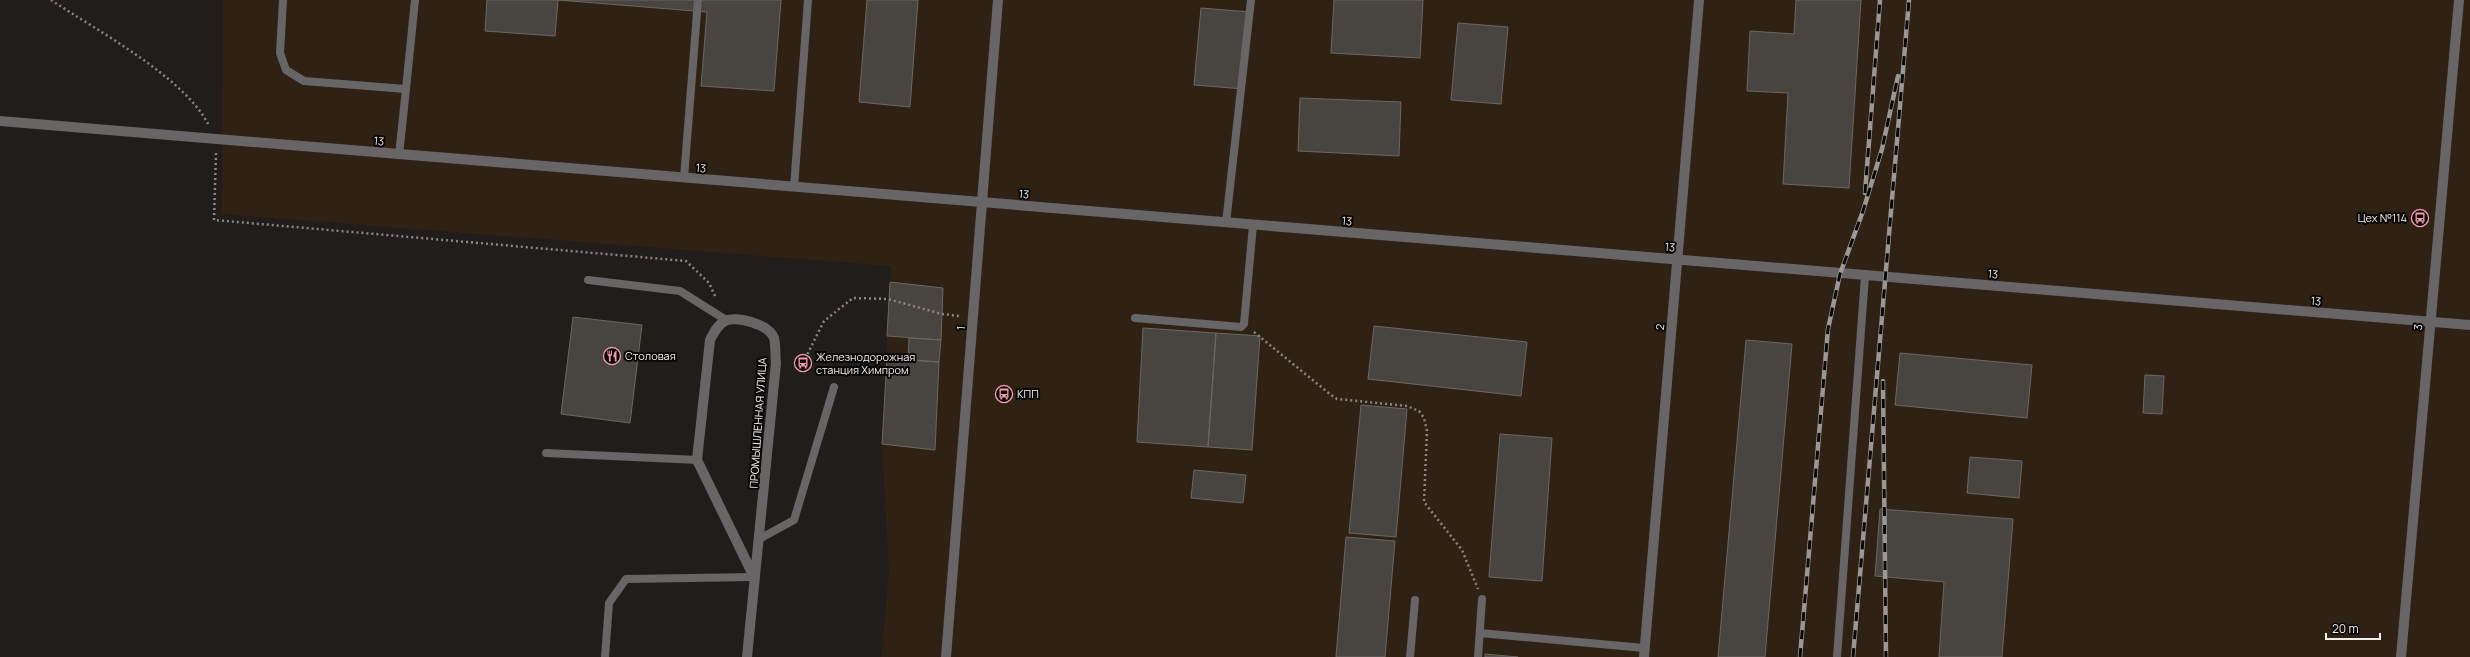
<svg xmlns="http://www.w3.org/2000/svg" width="2470" height="657" font-family="Manrope,sans-serif">
  <rect width="100%" height="100%" fill="#211d1a"/>
  <path fill="#2f2215" d="M223,0H2470V657H881L889,571L882,444L891,266L222,214Z"/>
  <path fill="#48443f" stroke="#6b6763" d="M487,0H558L555,36L485,31Z
    M558,0H781L774,91L701,86L707,12Z
    M867,0H918L910,107L859,102Z
    M1334,0H1423L1420,58L1331,53Z
    M1796,0H1861L1849,188L1783,184L1788,93L1747,91L1750,31L1794,34Z
    M1201,8L1251,12L1244,89L1194,85Z
    M1458,23L1508,27L1501,104L1451,100Z
    M1300,98L1401,102L1399,156L1298,151Z
    M890,282L943,288L941,340L887,336Z
    M573,317L642,325L630,423L561,414Z
    M1374,326L1527,342L1521,396L1368,379Z
    M1143,328L1216,333L1208,447L1137,442Z
    M1216,333L1260,336L1252,450L1208,447Z
    M909,338L941,340L939,362L908,360Z
    M1746,340L1792,344L1765,657H1718Z
    M1900,353L2032,365L2027,418L1895,405Z
    M887,358L939,362L935,450L882,444Z
    M2145,375L2164,376L2162,414L2143,413Z
    M1361,405L1407,409L1396,537L1349,533Z
    M1500,434L1552,438L1542,581L1489,577Z
    M1970,457L2022,461L2019,498L1967,493Z
    M1194,470L1246,475L1243,503L1191,498Z
    M1880,509L2013,519L2002,657H1939L1944,582L1875,576Z
    M1346,537L1395,541L1385,657H1336Z
    M1485,654L1518,657H1485Z"/>
  <g fill="none" stroke-linecap="round" stroke-linejoin="round">
    <path stroke="#8b8785" stroke-width="2.5" stroke-dasharray="2 3" stroke-linecap="butt" d="M51,0C96,30 184,77 208,124
      M216,153L214,220L686,261L709,283L716,298
      M1254,332L1331,395L1337,399L1407,406L1419,411L1424,418L1427,431L1424,502L1462,550L1478,589
      M803,363L824,321L853,298L888,299L942,314L959,316"/>
    <path stroke="#686566" stroke-width="8" d="M283,0L280,53L286,70L304,81L406,89L399,155
      M406,89L415,0
      M684,178L698,0
      M794,187L808,0
      M1226,223L1251,0
      M588,280L680,291L726,320
      M1135,318L1241,327L1244,324L1253,225
      M546,453L697,460
      M761,538L794,520L834,387
      M1480,633L1644,648
      M605,657L609,603L626,579L754,577
      M1410,657L1415,600
      M1478,657L1482,599
      M1837,657L1865,276"/>
    <path stroke="#686566" stroke-width="10" d="M0,121L2470,325
      M747,657L776,363C775,355 776,345 774,338C769,324 737,316 725,321C717,325 714,333 710,340L697,460L754,577
      M946,657L998,0
      M1644,657L1699,0
      M2401,657L2459,0"/>
    <g stroke="#9b9794" stroke-width="4.5">
      <path id="rail" d="M1865,193L1880,0
        M1883,381L1886,657
        M1800,657L1828,329L1840,274L1863,211L1882,149L1898,76
        M1853,657L1909,0"/>
    </g>
    <use href="#rail" stroke="#0a0807" stroke-width="3" stroke-dasharray="9" stroke-linecap="butt"/>
  </g>
  <defs>
    <g id="bus-ring" transform="scale(0.9)"><circle r="9.5" fill="#0a0807" stroke="#f29aad" stroke-width="1.5"/><path d="M-5-6H5V4H4V6H2V4H-2V6H-4V4H-5ZM-3.5-4V0h7V-4ZM-3.5 1.2v1.5H-2V1.2ZM2 1.2v1.5H3.5V1.2Z" fill="#f29aad"/></g>
    <g id="restaurant-ring" transform="scale(0.9)"><circle r="9.5" fill="#0a0807" stroke="#f29aad" stroke-width="1.5"/><path d="M-5-6h1v4h1v-4h1v4h1v-4h1v5L-1.5 .5V6h-2V.5L-5-1ZM5-6V6H3V1.5H1.5Q1.5-4 5-6Z" fill="#f29aad"/></g>
  </defs>
  <g fill-rule="evenodd">
    <use href="#bus-ring" x="2420" y="218"/>
    <use href="#restaurant-ring" x="612" y="356"/>
    <use href="#bus-ring" x="803" y="363"/>
    <use href="#bus-ring" x="1004" y="394"/>
  </g>
  <g text-anchor="middle" stroke-width="4" stroke-linejoin="round" paint-order="stroke">
    <g font-size="11" fill="#f1edeb" stroke="#0a0807">
      <text transform="translate(379 141) rotate(5)" y="4">13</text>
      <text transform="translate(701 168) rotate(5)" y="4">13</text>
      <text transform="translate(1024 194) rotate(5)" y="4">13</text>
      <text transform="translate(1347 221) rotate(5)" y="4">13</text>
      <text transform="translate(1670 247) rotate(5)" y="4">13</text>
      <text transform="translate(1993 274) rotate(5)" y="4">13</text>
      <text transform="translate(2316 301) rotate(5)" y="4">13</text>
      <text transform="translate(1660 327) rotate(-85)" y="4">2</text>
      <text transform="translate(2418 327) rotate(-85)" y="4">3</text>
      <text transform="translate(961 328) rotate(-85)" y="4">1</text>
      <text transform="translate(758 423) rotate(-86)" y="4">ПРОМЫШЛЕННАЯ УЛИЦА</text>
    </g>
    <g font-size="11" fill="#f1edeb" stroke="#0a0807" text-anchor="start">
      <text x="2407" y="222" text-anchor="end">Цех №114</text>
      <text x="625" y="360">Столовая</text>
      <text x="816" y="361">Железнодорожная<tspan x="816" dy="13">станция Химпром</tspan></text>
      <text x="1017" y="398">КПП</text>
    </g>
  </g>
  <path d="M2326 633v6h54v-6" fill="none" stroke="#f1edeb" stroke-width="2"/>
  <text x="2332" y="633" font-size="12" fill="#f1edeb" stroke="#0a0807" stroke-width="3" paint-order="stroke">20 m</text>
</svg>
